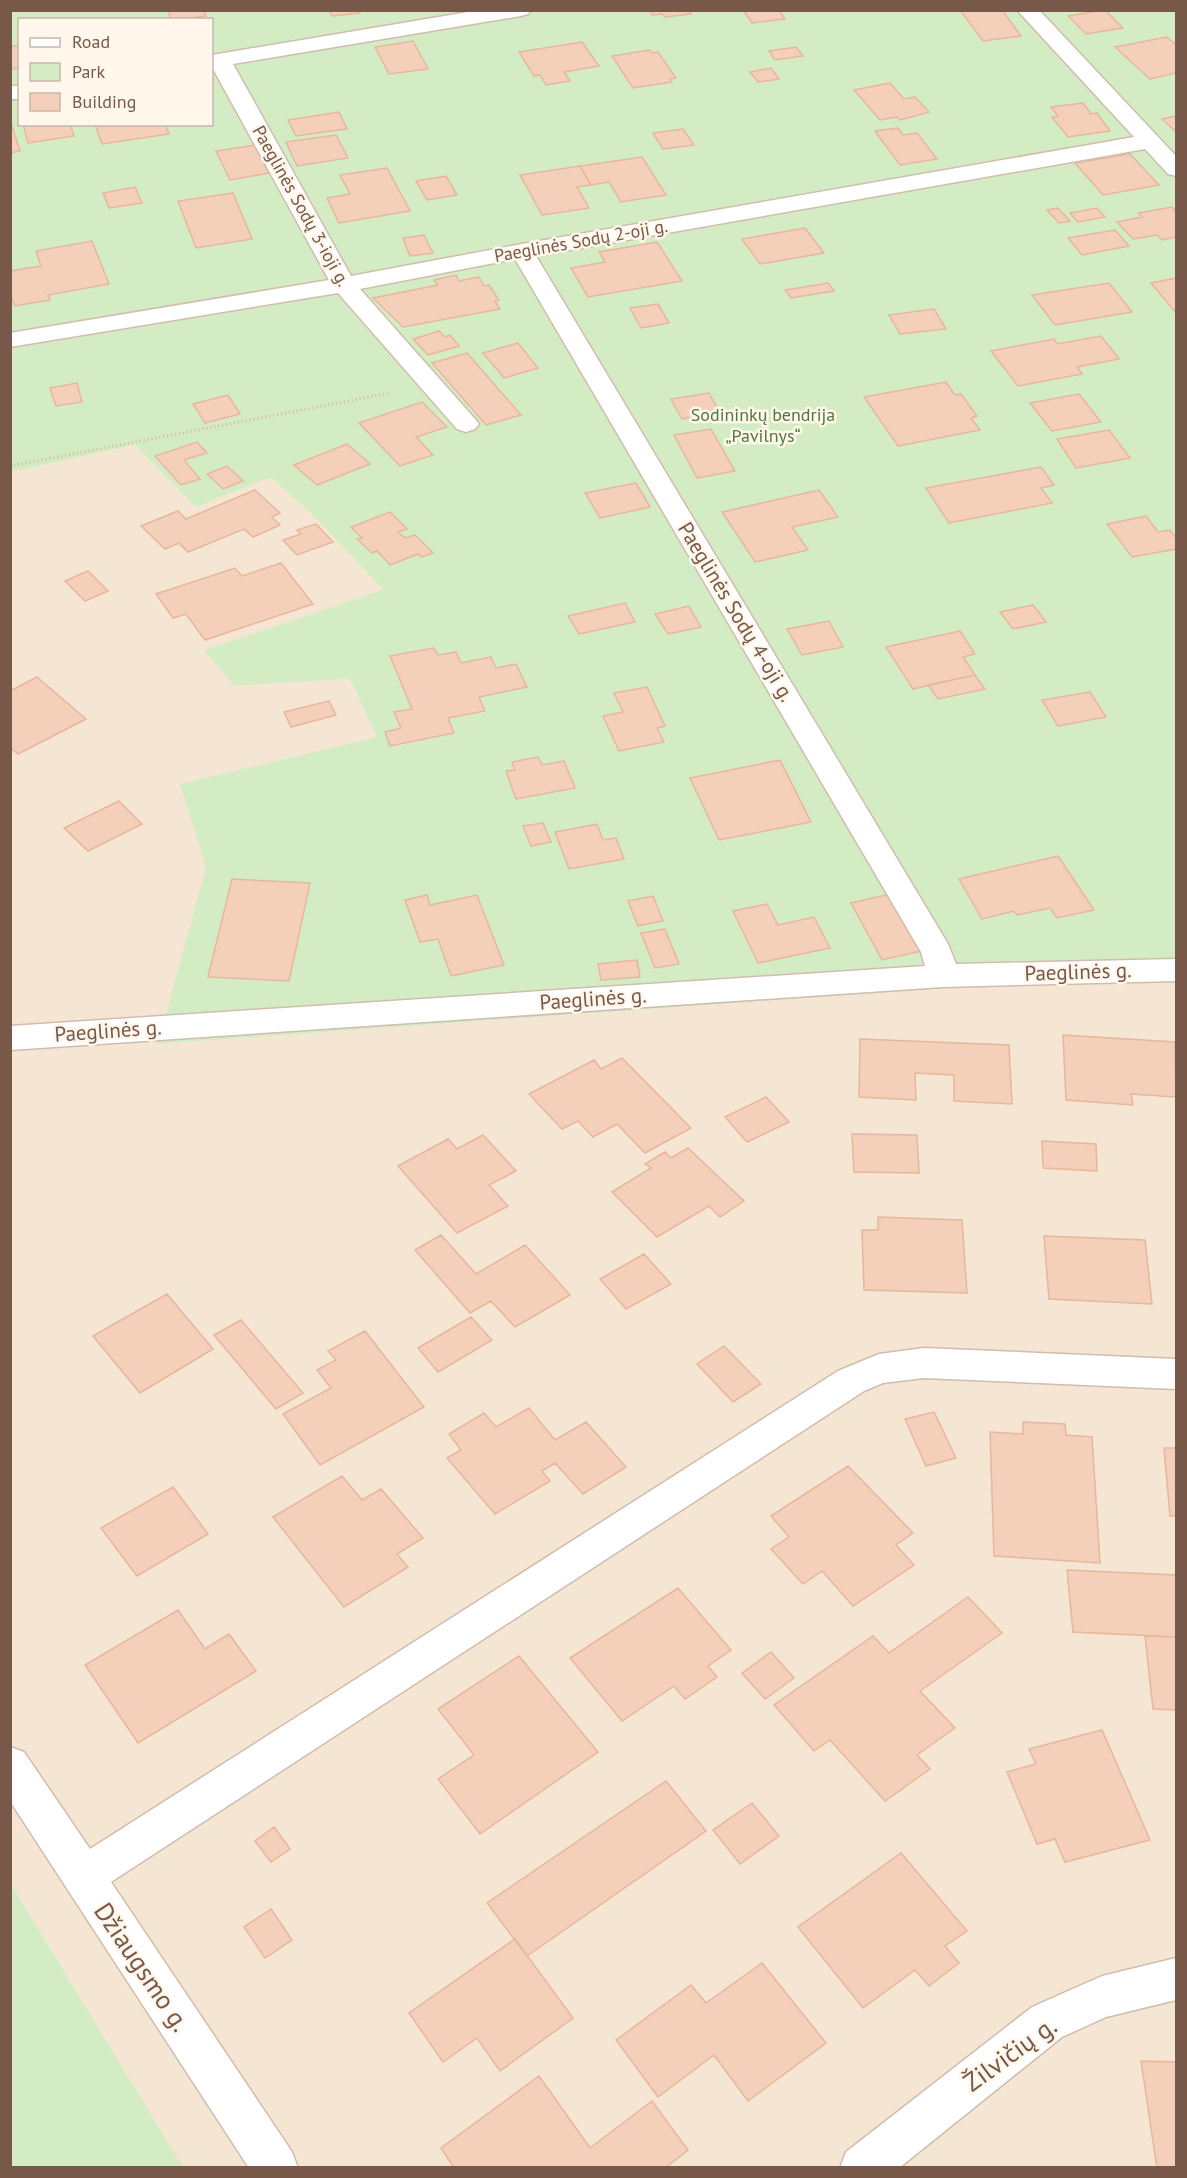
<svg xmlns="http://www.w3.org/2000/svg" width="1187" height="2178" font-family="'PT Sans',sans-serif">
  <rect width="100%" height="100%" fill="#fdf3e5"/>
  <path fill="#f5e5d3" d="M135,445L196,507L271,476L313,515L383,591L205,650L236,686L350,679L377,737L181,784L206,867L159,1044L991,985L1176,981V2167H183L11,1884V472Z"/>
  <path fill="#d4ecc3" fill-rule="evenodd" d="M10,11H1176V981L991,985L158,1044L206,867L180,784L377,737L350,679L235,686L204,650L383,590L313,515L271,477L196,507L135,445L11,472ZM20,20H212V124H20Z
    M10,1884H11L183,2167H11Z"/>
  <path fill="#f4d0bb" stroke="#e7b69b" stroke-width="1.5" d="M168,10H210L204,11L206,16L176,20H171Z
    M329,10H359L360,13L332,16Z
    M649,10H688L691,14L665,17L662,14L652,15Z
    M743,10H779L785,19L752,23Z
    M960,10H1002L1021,36L983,41Z
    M1105,10L1123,28L1086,34L1068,16Z
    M1167,37L1176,45V73L1150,79L1115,47Z
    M413,41L428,69L389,74L375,47Z
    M582,42L599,66L564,72L570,81L546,85L540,75L534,76L519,52Z
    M20,45V68L10,69V47Z
    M796,47L803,56L775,60L769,51Z
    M650,50L652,53L658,52L676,78L670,79L672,82L633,88L612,56Z
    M771,68L779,79L758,82L750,72Z
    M890,83L904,99L915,97L929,112L900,120L897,117L880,120L854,90Z
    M1083,103L1091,114L1097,113L1110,131L1068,137L1052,117L1058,116L1051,107Z
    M339,112L347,129L296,136L288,120Z
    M1176,116V129L1174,130L1162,119Z
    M10,120L20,151L10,153Z
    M23,124H70L74,136L28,143Z
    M95,124H165L169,134L102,144Z
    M898,128L903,135L917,133L937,159L900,165L875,131Z
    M683,129L694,145L663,149L653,133Z
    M336,135L348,158L297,166L286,142Z
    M255,145L269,173L230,180L216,151Z
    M1130,154L1159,185L1103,195L1075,163Z
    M642,157L666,195L621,202L609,182L591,185L580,166Z
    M580,166L591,185L577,187L589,208L542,215L520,175Z
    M387,168L410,211L339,223L327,198L350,194L340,175Z
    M446,176L457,195L427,200L416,181Z
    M135,187L142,203L109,208L103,193Z
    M233,193L252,239L196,248L178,201Z
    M1172,207L1176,212V237L1162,240L1157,235L1133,239L1117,222L1142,217L1138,213Z
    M1058,208L1070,221L1059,223L1047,210Z
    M1097,208L1105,217L1078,222L1070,213Z
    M805,228L824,253L760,264L742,239Z
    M1115,230L1129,246L1082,255L1068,238Z
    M424,235L433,253L410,256L403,238Z
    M92,241L109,284L48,295L50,300L15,306L10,293V271L41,266L36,251Z
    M657,242L682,281L588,297L571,268L605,262L599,252Z
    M456,275L459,281L479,277L484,286L489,285L499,300L495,301L500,309L403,327L373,298L438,285L434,280Z
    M1176,278V313L1151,283Z
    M828,283L834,291L791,298L785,290Z
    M1109,283L1132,312L1055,325L1032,295Z
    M658,304L669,323L641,328L630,308Z
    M934,309L946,329L900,334L889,315Z
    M439,331L445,337L450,335L459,346L428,355L413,339Z
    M1101,336L1119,359L1077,367L1082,374L1018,386L991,351L1054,339L1057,344Z
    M518,343L538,368L504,378L483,353Z
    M467,353L521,415L486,425L432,363Z
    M946,382L955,395L961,394L977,416L971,418L980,430L898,446L864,397Z
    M77,383L82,402L56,406L50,388Z
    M709,393L720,413L682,419L671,399Z
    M1079,394L1101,422L1052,431L1030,403Z
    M228,395L240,414L205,423L193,404Z
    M422,402L447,427L416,437L433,455L400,466L359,423Z
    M711,429L735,471L697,478L674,435Z
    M1109,430L1130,458L1076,468L1057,439Z
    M197,442L207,453L184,460L200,479L181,485L155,456Z
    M347,444L370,464L317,485L294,465Z
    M227,466L243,481L223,489L207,474Z
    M1041,467L1054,485L1041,488L1052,503L949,523L926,488Z
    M636,483L650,507L600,518L585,493Z
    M255,490L280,513L272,517L280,525L253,537L244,529L188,552L179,543L165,549L141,526L178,511L186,519Z
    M819,490L838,517L792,527L808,550L755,562L722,512Z
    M390,512L407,529L398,532L405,538L415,535L433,553L421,557L418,554L390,565L377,551L372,553L357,539L362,538L351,527Z
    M1146,516L1158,532L1170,530L1176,538V549L1132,557L1107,524Z
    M316,524L333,542L297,555L283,540L301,534L297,530Z
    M281,563L313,604L205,640L186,614L173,618L156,594L235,568L242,576Z
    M88,571L108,591L85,601L65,581Z
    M625,603L635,622L579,634L568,616Z
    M1033,605L1046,622L1013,629L1000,612Z
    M689,606L701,627L668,634L655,614Z
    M829,621L843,647L802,655L787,629Z
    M960,631L975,654L963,657L975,675L913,689L886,647Z
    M434,648L438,655L456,652L461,663L491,657L496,668L516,664L527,687L479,697L485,711L448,718L454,733L390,746L385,732L401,728L394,712L412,709L390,656Z
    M975,675L985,689L938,699L928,685Z
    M37,677L86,719L18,754L10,747V691Z
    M647,687L665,726L657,728L664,742L619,751L603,716L623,712L614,693Z
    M1090,692L1106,717L1058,726L1042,700Z
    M329,701L336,715L291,727L284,712Z
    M538,757L542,765L564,761L575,788L516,799L506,771L515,770L512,762Z
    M780,760L811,822L719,840L690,778Z
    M119,801L142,824L88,851L64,828Z
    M543,823L551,842L531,846L523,826Z
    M597,824L603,840L616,838L624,859L569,869L555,832Z
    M1058,856L1094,910L1057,918L1050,908L1017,915L1014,911L982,919L959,879Z
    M232,879L310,883L289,981L208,977Z
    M890,894L921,951L882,960L851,903Z
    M427,895L430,905L477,895L504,965L451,976L438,939L420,942L405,900Z
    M653,896L663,921L638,926L628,901Z
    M767,904L778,925L814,917L830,948L758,963L733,911Z
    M665,929L679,964L655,968L641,933Z
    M637,960L640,977L601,980L598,964Z
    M1063,1035L1175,1042L1176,1097L1131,1094L1133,1105L1066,1100Z
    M860,1039L1009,1045L1012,1104L954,1101V1075L915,1073L916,1100L859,1097Z
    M622,1058L691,1128L645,1153L617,1124L593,1137L578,1121L562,1129L529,1094L594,1060L601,1069Z
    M766,1097L789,1122L747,1142L725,1117Z
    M852,1134L917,1135L919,1173L854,1172Z
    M483,1135L516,1171L489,1185L508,1206L457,1233L398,1166L448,1139L457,1149Z
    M1042,1141L1096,1144L1097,1171L1043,1168Z
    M688,1148L744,1201L720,1217L709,1206L657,1237L612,1192L651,1168L645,1164L665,1152L671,1158Z
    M878,1217L962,1220L967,1293L864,1290L862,1230H878Z
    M441,1235L476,1274L525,1245L570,1295L515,1327L491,1301L470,1313L415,1250Z
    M1044,1236L1145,1240L1152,1304L1049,1299Z
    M644,1254L671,1284L626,1309L600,1279Z
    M167,1294L213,1349L140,1393L93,1336Z
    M471,1317L492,1340L438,1372L418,1348Z
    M241,1320L303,1393L276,1409L214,1335Z
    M365,1331L424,1407L320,1465L283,1414L331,1388L317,1370L336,1360L328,1351Z
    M724,1346L761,1384L733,1402L697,1364Z
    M529,1408L555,1440L586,1422L626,1467L583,1494L555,1463L542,1471L550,1481L495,1514L447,1458L461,1450L449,1434L484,1413L496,1427Z
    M934,1412L956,1458L926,1466L905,1419Z
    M1023,1422L1065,1424L1066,1435L1092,1437L1100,1563L994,1556L990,1432L1023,1434Z
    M1164,1448H1176V1516H1170Z
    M848,1466L913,1533L896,1545L914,1565L853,1606L822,1571L803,1584L771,1549L789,1537L771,1516Z
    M342,1476L362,1500L381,1489L423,1538L397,1554L408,1567L344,1607L273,1517Z
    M173,1487L208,1534L137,1576L101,1528Z
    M1067,1570L1176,1575V1637L1073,1632Z
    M678,1588L731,1650L708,1666L717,1677L685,1699L674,1686L622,1721L570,1658Z
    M968,1597L1002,1633L920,1691L955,1728L917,1755L930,1769L885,1801L830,1740L814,1751L774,1705L873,1636L889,1653Z
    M178,1610L205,1649L229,1634L256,1671L138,1743L85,1665Z
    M1145,1636L1176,1637V1710L1153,1709Z
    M771,1652L794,1678L765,1699L742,1673Z
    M519,1656L598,1752L480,1834L438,1779L474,1755L438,1709Z
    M1102,1730L1150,1840L1065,1862L1055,1839L1037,1844L1007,1772L1036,1764L1029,1749Z
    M666,1781L706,1831L527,1956L487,1903Z
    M752,1803L779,1836L740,1864L713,1830Z
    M274,1827L290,1849L271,1862L255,1841Z
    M901,1853L967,1931L945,1946L959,1963L929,1986L915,1970L863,2008L798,1927Z
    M271,1909L292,1940L265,1958L244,1927Z
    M515,1939L573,2018L500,2071L477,2038L443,2062L409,2013Z
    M762,1963L826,2043L748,2101L714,2055L658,2097L616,2040L691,1985L706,2003Z
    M1141,2061L1176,2062V2168H1157Z
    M539,2076L590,2148L652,2101L688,2150L665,2168H454L441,2148Z"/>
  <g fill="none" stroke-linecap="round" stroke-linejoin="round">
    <g stroke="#d1bcad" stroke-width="3">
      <path id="minor" d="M480,10H531L528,14L521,16L233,64L351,276L522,244L1134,137L1017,10H1039L1176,156V176L1168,174L1145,149L536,256L948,944L956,964L1176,959V981L943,987L10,1050V1026L925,966L921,952L515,259L360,289L475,419L479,424L475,429L466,432L457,429L338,293L10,347V333L329,280L212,67V55Z
        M10,86H20V99H10Z
        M924,1348L1176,1359V1389L924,1378L883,1383L864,1391L111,1882L292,2152L298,2168H249L10,1801V1747L24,1752L90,1849L838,1371L879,1354Z
        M1176,1958V2000L1106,2017L1062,2037L899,2168H840L846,2152L1032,2007L1102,1976Z"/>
    </g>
    <path stroke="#d9b49e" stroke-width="3" stroke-dasharray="1 3" stroke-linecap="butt" d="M10,466L390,393"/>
    <use href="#minor" fill="#fff" fill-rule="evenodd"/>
  </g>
  <g text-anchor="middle" stroke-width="5" stroke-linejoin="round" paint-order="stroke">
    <g font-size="18" fill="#775849" stroke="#fff7ec">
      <text transform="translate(301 206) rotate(61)" y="6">Paeglinės Sodų 3-ioji g.</text>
      <text transform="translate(581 241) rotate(-10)" y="6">Paeglinės Sodų 2-oji g.</text>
    </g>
    <g font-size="18" fill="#50783d" stroke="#fff7ec">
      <text x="763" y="421">Sodininkų bendrija<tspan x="763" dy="21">„Pavilnys“</tspan></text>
    </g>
    <g font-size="21" fill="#775849" stroke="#fff7ec">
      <text transform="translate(736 612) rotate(59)" y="7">Paeglinės Sodų 4-oji g.</text>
      <text transform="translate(1078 972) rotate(-2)" y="7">Paeglinės g.</text>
      <text transform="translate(593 999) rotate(-4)" y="7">Paeglinės g.</text>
      <text transform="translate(108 1031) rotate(-4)" y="7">Paeglinės g.</text>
    </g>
    <g font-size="26" fill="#775849" stroke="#fff7ec">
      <text transform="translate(142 1967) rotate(56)" y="9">Džiaugsmo g.</text>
      <text transform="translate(1010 2054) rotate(-36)" y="9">Žilvičių g.</text>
    </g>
  </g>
  <rect width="1187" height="2178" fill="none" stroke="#775849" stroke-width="24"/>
  <rect x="18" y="18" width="195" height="108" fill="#fff7ec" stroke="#c9b7ab" stroke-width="1.5"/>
  <rect x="30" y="38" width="30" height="9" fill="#ffffff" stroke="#c9b7ab" stroke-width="1.5"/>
  <text x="72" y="48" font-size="18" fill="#775849">Road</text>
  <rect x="30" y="63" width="30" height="18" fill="#d4ecc3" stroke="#c9b7ab" stroke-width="1.5"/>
  <text x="72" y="78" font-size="18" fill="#775849">Park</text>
  <rect x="30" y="93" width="30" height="18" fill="#f4d0bb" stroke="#c9b7ab" stroke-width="1.5"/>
  <text x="72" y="108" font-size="18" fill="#775849">Building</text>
</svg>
